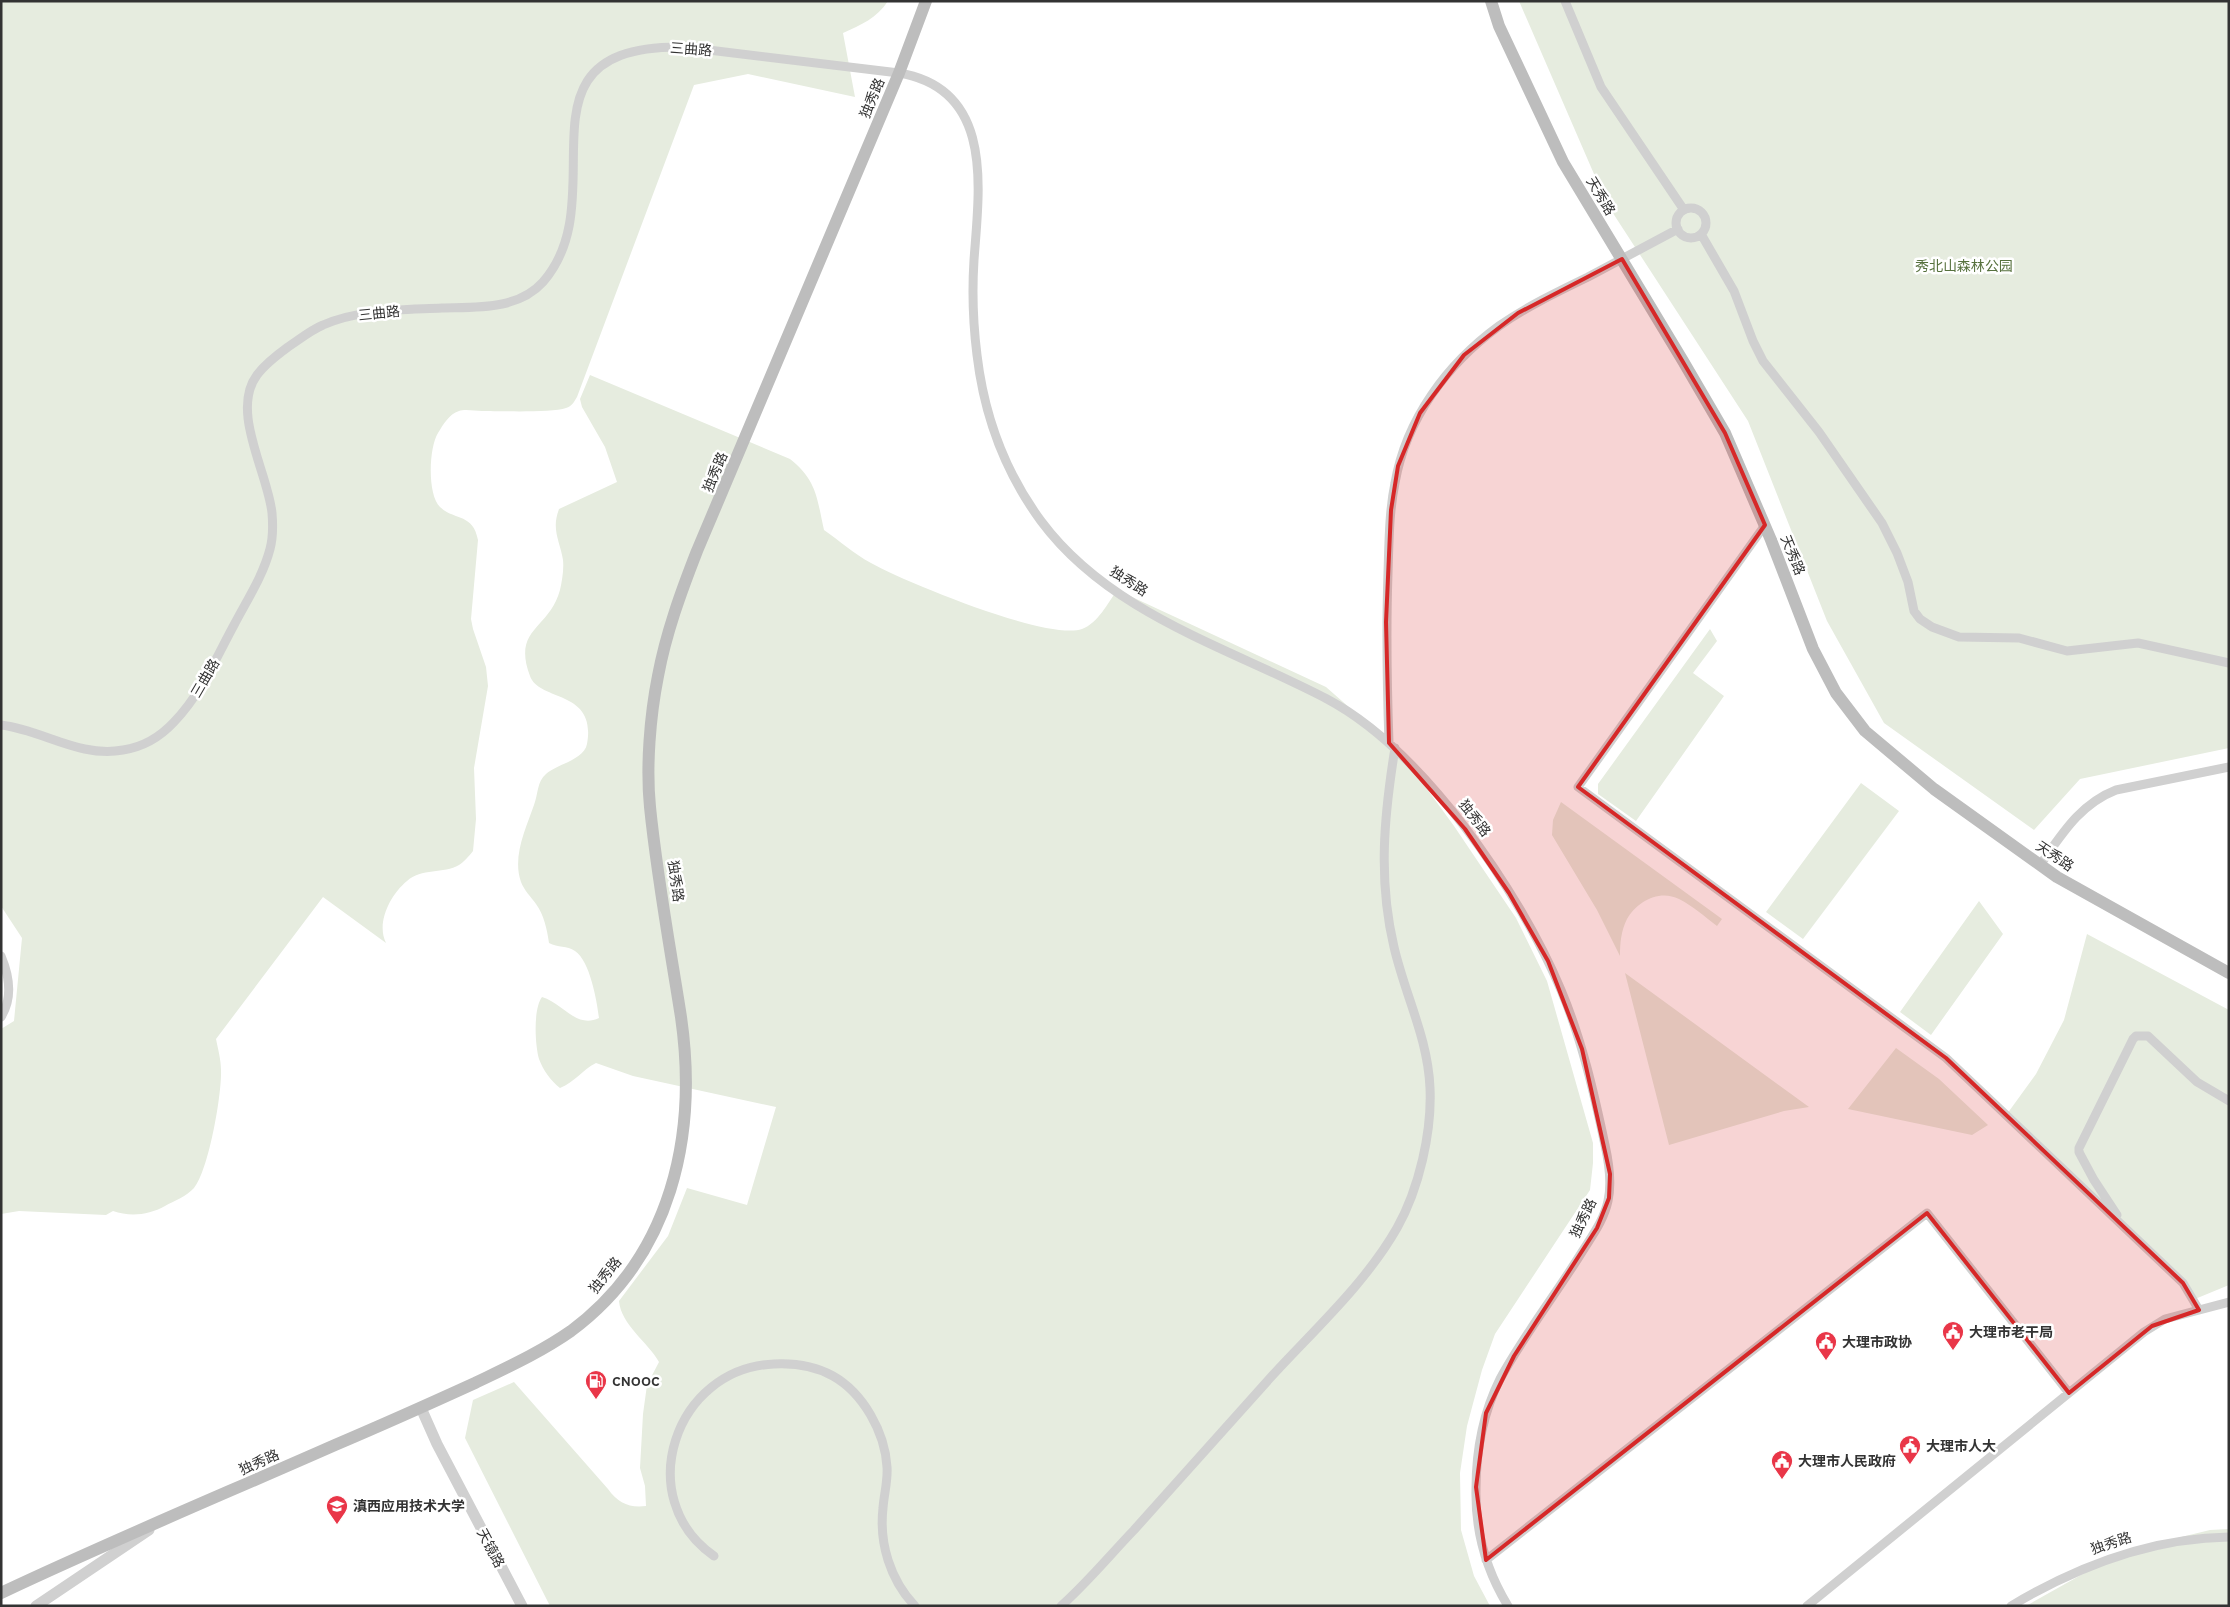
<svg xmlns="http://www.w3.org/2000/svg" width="2230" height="1607" font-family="Overpass,'Noto Sans SC',sans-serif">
  <rect width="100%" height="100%" fill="#fff"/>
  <path fill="#e6ecdf" d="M1,1H888C877,18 861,25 843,33L855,97L748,74L694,85L577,397C574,402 572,406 566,408C552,413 499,411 482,411C475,411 465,409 459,411C449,414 443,425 438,433C429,447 427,494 440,507C455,521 473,513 478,540L471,619L473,629L486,667L488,686L474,768L476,819L473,851C469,856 464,862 459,865C444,874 421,868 407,881C390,895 376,923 386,943L323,897L216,1039C218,1049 221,1060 221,1070C222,1093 209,1170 194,1188C187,1196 174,1201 165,1206C149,1215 130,1217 113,1211L106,1215L19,1211L1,1214V1029L14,1021L22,938L1,906Z
    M1519,1H2229V748L2080,779L2034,830L1884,723L1827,621L1748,421L1607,204Z
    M590,375L790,459C817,480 817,499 824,530C840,541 854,554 871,563C905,582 1048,641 1082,629C1098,623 1108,603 1117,590L1326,687L1400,752L1454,826L1516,918L1547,981L1593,1143V1163L1590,1190L1495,1334L1482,1370L1467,1426L1460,1473L1461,1530L1474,1576L1490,1606H550L465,1438L473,1400L514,1382L608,1489C618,1503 629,1508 646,1506L645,1486L640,1468L643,1414L647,1385L659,1362C648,1342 621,1325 619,1301L668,1236L687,1188L747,1205L776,1107L633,1076L596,1063C582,1070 575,1082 560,1088C551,1081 543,1070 539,1059C535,1045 533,1009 542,997C563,1003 576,1029 599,1018C597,1001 590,961 575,951C567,945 558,948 549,943C547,929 544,915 536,904C531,897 524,890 521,882C512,857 526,828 534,805C538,795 537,781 546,774C557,764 584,760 587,744C597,689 539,702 530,676C512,628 549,630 560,590C562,581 564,570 563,560C560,541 551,530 559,509L617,482L605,447L582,407L580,399Z
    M1710,629L1717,641L1693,673L1724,696L1636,821L1598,794V784Z
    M1861,783L1899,811L1803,939L1766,912Z
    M1561,802L1722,919L1717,926C1705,917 1693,906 1679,899C1660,889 1637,901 1627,919C1621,931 1620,943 1620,956L1597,910L1552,835L1553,820Z
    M1979,901L2003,934L1931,1035L1900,1012Z
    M2087,934L2229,1010V1285L2195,1299L2007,1114L2036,1074L2064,1020Z
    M1625,973L1809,1107L1784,1111L1669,1145Z
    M1896,1048L1939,1079L1988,1125L1972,1135L1848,1109Z
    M2229,1529V1606H2026L2097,1566L2173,1539L2210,1530Z"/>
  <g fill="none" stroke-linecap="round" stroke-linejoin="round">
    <path stroke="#d0d0d0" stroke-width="9" d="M1565,1L1601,87L1684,210
      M1676 223a15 15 0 1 1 30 0a15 15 0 1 1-30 0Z
      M1701,234L1734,291L1753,341L1763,361L1819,432L1882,523L1897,553L1908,582L1914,611L1920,619L1932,627L1959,637L2019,638L2067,651L2138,643L2229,663
      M1765,525L1578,787L1946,1058L2183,1283L2199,1310
      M1,725C43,730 79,758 123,750C143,747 161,736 174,722C201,694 216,658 234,625C247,600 263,576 270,549C273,538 273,525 272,513C268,473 230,411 257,375C265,364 277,355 288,347C300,339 311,330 323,325C359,309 404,310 442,308C476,307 518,310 543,282C619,195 503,44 684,47L899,73C995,89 979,189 974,260C972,291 973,323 977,355C984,414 1005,472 1041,521C1110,614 1228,647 1327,699C1423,750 1520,892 1561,990C1582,1040 1594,1093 1605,1145C1609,1163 1612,1183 1608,1201C1604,1220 1592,1236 1582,1252C1556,1294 1524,1335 1500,1379C1483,1413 1476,1451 1476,1489C1475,1531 1486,1570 1508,1606
      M1389,743C1387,686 1386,630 1388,573C1389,543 1389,512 1395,483C1406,419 1447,364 1499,326C1526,307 1557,292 1588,277C1618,261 1648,245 1678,229
      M2040,865C2062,834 2080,804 2116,790L2229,767
      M1,956C9,975 13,998 1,1017
      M2117,1215L2094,1180L2079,1152V1148L2133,1039L2136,1036H2148L2197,1082L2229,1101
      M714,1556C631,1498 675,1368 774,1364C794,1363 815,1366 833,1376C863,1393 885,1432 887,1467C888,1481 884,1494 883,1508C879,1543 890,1580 915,1606
      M1486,1560L1927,1213L2069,1393
      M1061,1606C1087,1583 1110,1555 1134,1530C1180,1479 1225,1428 1271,1377C1314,1330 1365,1284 1397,1228C1419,1189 1432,1132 1430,1088C1428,1038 1405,995 1394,947C1378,880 1384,816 1395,748
      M1807,1606L2144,1332L2165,1319L2229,1302
      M2011,1606C2078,1566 2150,1538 2229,1537"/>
    <path stroke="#d0d0d0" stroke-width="11" d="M421,1408L437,1444L522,1606
      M36,1606L149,1530"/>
    <path stroke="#bdbdbd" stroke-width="12" d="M1491,1L1499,26L1563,162L1683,361L1725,433L1771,540L1813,649L1836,693L1865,731L1934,789L2057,877L2229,973
      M1,1593C111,1541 224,1494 335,1445C382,1425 429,1404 475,1383C508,1367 541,1352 571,1331C672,1256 698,1135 681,1017C670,947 657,877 650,807C646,767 650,716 658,676C666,633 681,592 697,551L899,73L926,1"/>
  </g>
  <path fill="#d62828" fill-opacity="0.2" stroke="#d62828" stroke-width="4" stroke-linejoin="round" d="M1622,259L1725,433L1765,525L1578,787L1946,1058L2183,1283L2199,1310L2152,1326L2069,1393L1927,1213L1486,1560L1476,1487L1486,1413L1514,1356L1597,1228L1609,1198L1610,1174L1582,1049L1548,961L1509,893L1465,829L1389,743L1386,622L1391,510L1398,466L1420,413L1464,355L1518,313Z"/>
  <defs>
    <g id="civic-pin" transform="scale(1.125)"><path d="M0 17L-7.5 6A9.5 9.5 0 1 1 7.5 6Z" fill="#e93648" stroke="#fff"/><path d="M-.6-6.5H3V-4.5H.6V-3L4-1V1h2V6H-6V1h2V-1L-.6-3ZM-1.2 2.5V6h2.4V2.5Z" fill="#fff"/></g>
    <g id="fuel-pin" transform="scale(1.125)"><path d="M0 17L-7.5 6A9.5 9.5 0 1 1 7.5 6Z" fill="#e93648" stroke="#fff"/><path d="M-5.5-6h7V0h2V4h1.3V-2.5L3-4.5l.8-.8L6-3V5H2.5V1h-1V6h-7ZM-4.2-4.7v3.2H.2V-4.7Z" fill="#fff"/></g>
    <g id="university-pin" transform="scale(1.125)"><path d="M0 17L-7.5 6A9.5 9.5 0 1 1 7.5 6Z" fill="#e93648" stroke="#fff"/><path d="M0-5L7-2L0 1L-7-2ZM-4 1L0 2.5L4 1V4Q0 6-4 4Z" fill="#fff"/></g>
  </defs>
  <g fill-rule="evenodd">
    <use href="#civic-pin" x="1953" y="1332"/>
    <use href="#civic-pin" x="1826" y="1342"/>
    <use href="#fuel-pin" x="596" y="1381"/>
    <use href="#civic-pin" x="1910" y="1446"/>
    <use href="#civic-pin" x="1782" y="1461"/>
    <use href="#university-pin" x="337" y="1506"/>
  </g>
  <g text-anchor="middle" stroke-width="5" stroke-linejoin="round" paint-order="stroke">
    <g font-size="14" fill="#333" stroke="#fff">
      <text transform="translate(691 49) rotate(4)" y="5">三曲路</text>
      <text transform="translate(872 98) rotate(-67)" y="5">独秀路</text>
      <text transform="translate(1601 196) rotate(59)" y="5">天秀路</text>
      <text transform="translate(379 313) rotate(-6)" y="5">三曲路</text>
      <text transform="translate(715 472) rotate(-67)" y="5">独秀路</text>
      <text transform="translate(1793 555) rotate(68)" y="5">天秀路</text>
      <text transform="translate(1129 581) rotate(33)" y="5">独秀路</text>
      <text transform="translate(205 678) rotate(-60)" y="5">三曲路</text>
      <text transform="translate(1475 818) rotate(53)" y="5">独秀路</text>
      <text transform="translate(2055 856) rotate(34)" y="5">天秀路</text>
      <text transform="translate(676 881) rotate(82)" y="5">独秀路</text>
      <text transform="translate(1583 1218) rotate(-64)" y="5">独秀路</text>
      <text transform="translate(605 1275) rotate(-51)" y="5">独秀路</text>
      <text transform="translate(259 1462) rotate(-24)" y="5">独秀路</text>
      <text transform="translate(2111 1543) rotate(-18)" y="5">独秀路</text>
      <text transform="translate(491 1548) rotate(62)" y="5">天镜路</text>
    </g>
    <g font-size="14" fill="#57713e" stroke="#fff">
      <text x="1964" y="271">秀北山森林公园</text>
    </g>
    <g font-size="14" font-weight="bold" fill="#333" stroke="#fff" text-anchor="start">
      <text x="1969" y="1337">大理市老干局</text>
      <text x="1842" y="1347">大理市政协</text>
      <text x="612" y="1386">CNOOC</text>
      <text x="1926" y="1451">大理市人大</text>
      <text x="1798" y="1466">大理市人民政府</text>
      <text x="353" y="1511">滇西应用技术大学</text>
    </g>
  </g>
  <rect width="2230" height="1607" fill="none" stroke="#333333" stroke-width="5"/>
</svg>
